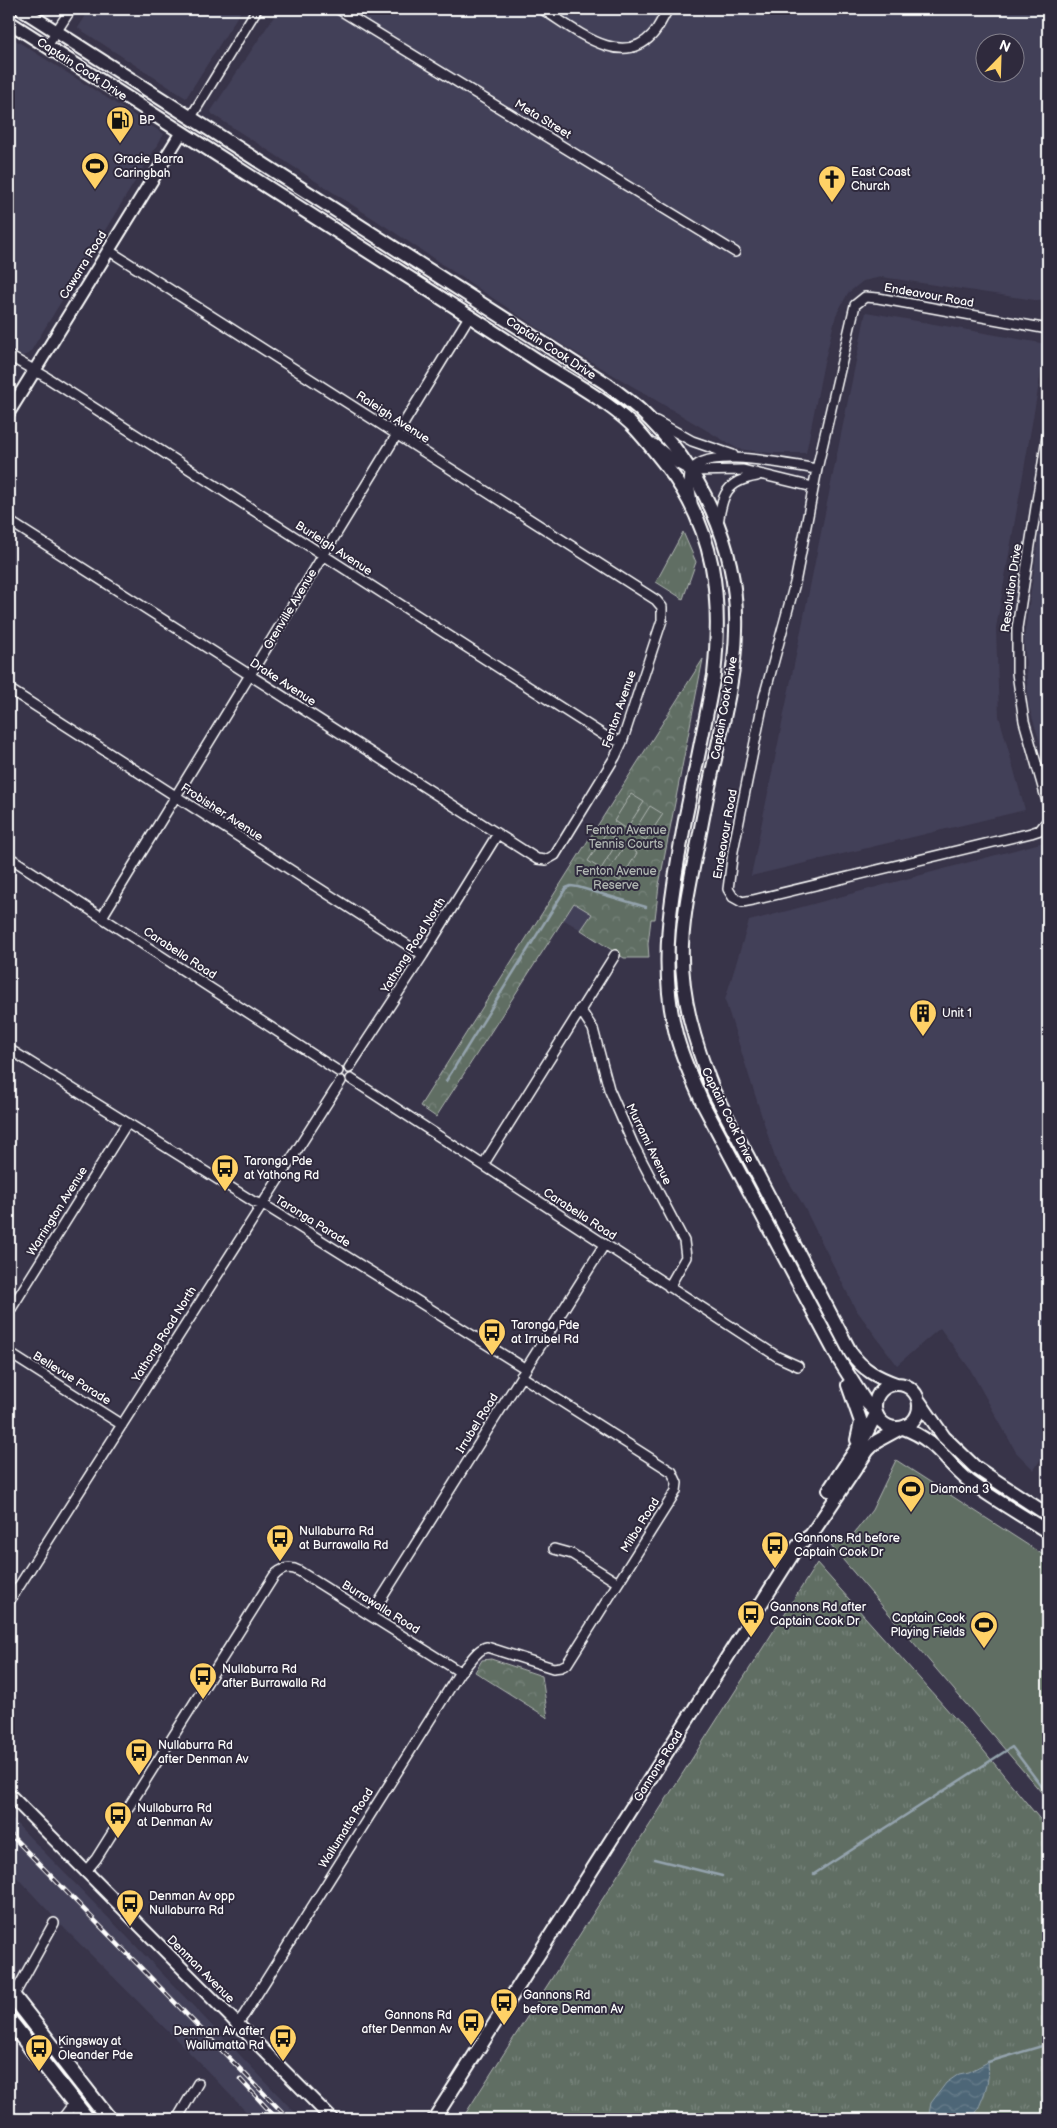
<svg xmlns="http://www.w3.org/2000/svg" width="1057" height="2128" font-family="'Balsamiq Sans',sans-serif">
  <defs>
    <pattern id="grass-tufts" width="24" height="20" patternUnits="userSpaceOnUse" patternTransform="scale(1.25)"><rect width="24" height="20" fill="#606e64"/><path d="M3 7l-1-3M5 7V3M7 7l1-3M15 17l-1-3M17 17v-4M19 17l1-3" fill="none" stroke="#78847b"/></pattern>
    <pattern id="park-crowns" width="20" height="18" patternUnits="userSpaceOnUse" patternTransform="scale(1.25)"><rect width="20" height="18" fill="#606e64"/><path d="M2 6a3 3 0 1 1 6 0M12 15a3 3 0 1 1 6 0" fill="none" stroke="#78847b"/></pattern>
    <pattern id="water-waves" width="16" height="10" patternUnits="userSpaceOnUse" patternTransform="scale(1.25)"><rect width="16" height="10" fill="#4d6677"/><path d="M0 5q4-4 8 0t8 0" fill="none" stroke="#687d8b"/></pattern>
  </defs>
  <rect width="100%" height="100%" fill="#383449"/>
  <filter id="ink" filterUnits="userSpaceOnUse"><feTurbulence type="fractalNoise" baseFrequency=".02" numOctaves="2"/><feDisplacementMap in="SourceGraphic" scale="10" xChannelSelector="R" yChannelSelector="G"/><feConvolveMatrix kernelMatrix="1 2 1 2 8 2 1 2 1" color-interpolation-filters="sRGB"/></filter>
  <g filter="url(#ink)">
    <path fill="#434058" fill-rule="evenodd" d="M90,9H242L186,98L78,28Z
      M279,9H1048V302L882,277L863,281L848,293L836,315L823,367L806,453H771L738,449L563,345L388,228L212,114L211,111ZM984,42H1014V72H984Z
      M9,36L164,134L29,354L22,356L9,347Z
      M866,312L1046,344L996,628L999,716L1025,810L751,876Z
      M1048,474V768L1029,707L1024,639Z
      M1048,841V1447L1034,1470L1016,1452L970,1369L940,1328L897,1365L855,1308L802,1203L776,1161L725,1000L749,921Z
      M574,902L592,913L581,930L563,919Z
      M9,1816L133,1943L301,2119H253L198,2061L66,1930L9,1869Z"/>
    <path fill="url(#grass-tufts)" stroke="#b0b6b2" d="M683,532L696,562L683,599L656,582Z
      M817,1563L984,1751L1048,1829V2119H462Z"/>
    <path fill="url(#park-crowns)" stroke="#b0b6b2" d="M703,659L659,885L655,919H651L648,944L649,958H624L581,930L592,914L574,903L436,1117L420,1106Z
      M491,1659L542,1676L548,1718L475,1672L482,1660Z"/>
    <path fill="#606e64" stroke="#b0b6b2" d="M631,794L644,802L626,829L614,821Z
      M650,806L663,814L645,841L633,833Z
      M606,833L618,841L601,869L588,861Z
      M625,845L637,853L620,881L607,873Z
      M896,1460L1048,1558V1800L831,1546L849,1540L872,1510Z"/>
    <path fill="url(#water-waves)" stroke="#94a3ad" d="M988,2062C991,2083 982,2101 973,2119H928L931,2103L946,2083L959,2074L969,2072Z"/>
    <g fill="none" stroke-linecap="round" stroke-linejoin="round">
      <path stroke="#94a3ad" stroke-width="2.5" d="M446,1081L566,888L571,886L578,887L646,907
        M654,1859L722,1876
        M814,1874L1012,1747L1048,1795
        M988,2062L1042,2046L1048,2041"/>
      <g stroke="#fff" stroke-width="12">
        <path id="minor" d="M338,9L735,252
          M542,9C572,27 620,70 652,35C659,28 663,17 668,9
          M47,46L71,9
          M191,117L257,9
          M1048,329L878,298L865,297L855,305L817,469L795,583L764,697L733,851L728,889L733,897L742,902L753,900L1031,833L1040,830L1048,820
          M9,356L46,377L605,736L622,742
          M656,421L692,441L733,455
          M1048,431L1017,628V673L1024,721L1048,805
          M654,444L678,464L691,471L743,470L813,487
          M692,502C691,493 687,480 691,472C703,444 792,466 817,469
          M9,521L537,859L546,860L555,855L615,757L622,742L662,620V607L656,600L108,250
          M718,524C722,495 726,481 757,476
          M9,689L423,955
          M9,857L338,1071
          M102,917L470,315
          M580,1009L593,1029L609,1089L633,1144L684,1241L686,1257L669,1287
          M9,1049L254,1202L266,1206L526,1369
          M349,1068L423,955L497,835
          M351,1079L778,1357L798,1366
          M483,1165L615,955
          M9,1312L127,1123
          M9,1353L122,1425
          M554,1549L572,1554L618,1583
          M9,1602L341,1081
          M371,1615L604,1245
          M85,1872L96,1859L274,1576C281,1568 290,1566 299,1571L460,1672
          M13,1997L54,1923
          M236,2025L244,2015L460,1672C469,1665 476,1649 487,1647L553,1668L561,1667L567,1664L676,1491L677,1483L672,1472L521,1376
          M62,2119L74,2103
          M177,2119L198,2083"/>
      </g>
      <g stroke="#fff" stroke-width="15">
        <path id="tertiary" d="M9,412L181,133
          M9,1794L332,2119"/>
      </g>
      <g stroke="#fff" stroke-width="16">
        <path id="secondary" d="M21,9L607,384C618,393 630,401 640,410C701,467 739,547 736,631C735,675 724,717 715,759C709,785 704,812 699,838C692,873 684,908 682,944C680,996 695,1044 714,1092L851,1353C863,1370 877,1377 896,1384
          M9,22C141,106 273,191 405,275C448,302 491,330 534,358C566,379 603,398 631,424C644,437 656,453 667,467C716,531 722,598 714,675C705,724 695,772 685,820C672,891 658,963 676,1034C682,1058 693,1081 703,1104L839,1360L865,1401L875,1411
          M875 1406a22 22 0 1 1 44 0a22 22 0 1 1-44 0Z
          M848,1385L861,1422L857,1440
          M919,1401L944,1437L975,1467L1048,1515
          M903,1428C938,1441 943,1460 969,1481C994,1500 1022,1515 1048,1532
          M829,1490L866,1434L876,1414
          M434,2119L799,1544L811,1535L868,1450L877,1441L899,1429"/>
      </g>
      <g stroke="#fff" stroke-width="18">
        <path id="primary" d="M9,1991L109,2119
          M9,2020L87,2119"/>
      </g>
      <use href="#minor" stroke="#2f2a3d" stroke-width="9"/>
      <use href="#tertiary" stroke="#2f2a3d" stroke-width="11"/>
      <use href="#secondary" stroke="#2f2a3d" stroke-width="12"/>
      <use href="#primary" stroke="#2f2a3d" stroke-width="14"/>
      <g stroke="#fff" stroke-width="4.5">
        <path id="rail" d="M9,1833L289,2119
          M240,2079L277,2119"/>
      </g>
      <use href="#rail" stroke="#2f2a3d" stroke-width="2.5" stroke-dasharray="8" stroke-linecap="butt"/>
    </g>
  </g>
  <defs>
    <g id="fuel-pin" transform="scale(1.4375)"><path d="M0 17L-7.5 6A9.5 9.5 0 1 1 7.5 6Z" fill="#ffd166" stroke="#2f2a3d"/><path d="M-5.5-6h7V0h2V4h1.3V-2.5L3-4.5l.8-.8L6-3V5H2.5V1h-1V6h-7ZM-4.2-4.7v3.2H.2V-4.7Z" fill="#111"/></g>
    <g id="stadium-pin" transform="scale(1.4375)"><path d="M0 17L-7.5 6A9.5 9.5 0 1 1 7.5 6Z" fill="#ffd166" stroke="#2f2a3d"/><path d="M0-5a6.5 5 0 1 0 0 10a6.5 5 0 1 0 0-10ZM-3.5-1.8h7v3.6h-7Z" fill="#111"/></g>
    <g id="church-pin" transform="scale(1.4375)"><path d="M0 17L-7.5 6A9.5 9.5 0 1 1 7.5 6Z" fill="#ffd166" stroke="#2f2a3d"/><path d="M-1.2-6h2.4v3.5h3.3v2.4h-3.3V6h-2.4V-.1h-3.3v-2.4h3.3Z" fill="#111"/></g>
    <g id="building-pin" transform="scale(1.4375)"><path d="M0 17L-7.5 6A9.5 9.5 0 1 1 7.5 6Z" fill="#ffd166" stroke="#2f2a3d"/><path d="M-4-6H4V6H1V3H-1V6H-4ZM-2.5-4.3h1.7v1.8h-1.7ZM.8-4.3h1.7v1.8H.8ZM-2.5-1h1.7V.8h-1.7ZM.8-1h1.7V.8H.8Z" fill="#111"/></g>
    <g id="bus-pin" transform="scale(1.4375)"><path d="M0 17L-7.5 6A9.5 9.5 0 1 1 7.5 6Z" fill="#ffd166" stroke="#2f2a3d"/><path d="M-5-6H5V4H4V6H2V4H-2V6H-4V4H-5ZM-3.5-4V0h7V-4ZM-3.5 1.2v1.5H-2V1.2ZM2 1.2v1.5H3.5V1.2Z" fill="#111"/></g>
  </defs>
  <g fill-rule="evenodd">
    <use href="#fuel-pin" x="120" y="120"/>
    <use href="#stadium-pin" x="95" y="166"/>
    <use href="#church-pin" x="832" y="179"/>
    <use href="#building-pin" x="923" y="1013"/>
    <use href="#bus-pin" x="225" y="1168"/>
    <use href="#bus-pin" x="492" y="1332"/>
    <use href="#stadium-pin" x="911" y="1489"/>
    <use href="#bus-pin" x="280" y="1538"/>
    <use href="#bus-pin" x="775" y="1545"/>
    <use href="#bus-pin" x="751" y="1614"/>
    <use href="#stadium-pin" x="984" y="1625"/>
    <use href="#bus-pin" x="203" y="1676"/>
    <use href="#bus-pin" x="139" y="1752"/>
    <use href="#bus-pin" x="118" y="1815"/>
    <use href="#bus-pin" x="130" y="1903"/>
    <use href="#bus-pin" x="504" y="2002"/>
    <use href="#bus-pin" x="471" y="2022"/>
    <use href="#bus-pin" x="283" y="2038"/>
    <use href="#bus-pin" x="39" y="2048"/>
  </g>
  <g text-anchor="middle" stroke-width="4" stroke-linejoin="round" paint-order="stroke">
    <g font-size="12" fill="#fff" stroke="#2f2a3d">
      <text transform="translate(82 69) rotate(33)" y="4">Captain Cook Drive</text>
      <text transform="translate(543 119) rotate(31)" y="4">Meta Street</text>
      <text transform="translate(83 265) rotate(-58)" y="4">Cawarra Road</text>
      <text transform="translate(929 295) rotate(10)" y="4">Endeavour Road</text>
      <text transform="translate(551 348) rotate(33)" y="4">Captain Cook Drive</text>
      <text transform="translate(393 417) rotate(33)" y="4">Raleigh Avenue</text>
      <text transform="translate(334 548) rotate(33)" y="4">Burleigh Avenue</text>
      <text transform="translate(1011 588) rotate(-82)" y="4">Resolution Drive</text>
      <text transform="translate(290 609) rotate(-59)" y="4">Grenville Avenue</text>
      <text transform="translate(283 682) rotate(33)" y="4">Drake Avenue</text>
      <text transform="translate(724 708) rotate(-80)" y="4">Captain Cook Drive</text>
      <text transform="translate(619 709) rotate(-71)" y="4">Fenton Avenue</text>
      <text transform="translate(222 812) rotate(33)" y="4">Frobisher Avenue</text>
      <text transform="translate(725 834) rotate(-80)" y="4">Endeavour Road</text>
      <text transform="translate(413 945) rotate(-58)" y="4">Yathong Road North</text>
      <text transform="translate(180 953) rotate(33)" y="4">Carabella Road</text>
      <text transform="translate(728 1115) rotate(64)" y="4">Captain Cook Drive</text>
      <text transform="translate(649 1144) rotate(64)" y="4">Murrami Avenue</text>
      <text transform="translate(57 1211) rotate(-58)" y="4">Warrington Avenue</text>
      <text transform="translate(580 1214) rotate(33)" y="4">Carabella Road</text>
      <text transform="translate(313 1221) rotate(32)" y="4">Taronga Parade</text>
      <text transform="translate(164 1334) rotate(-58)" y="4">Yathong Road North</text>
      <text transform="translate(72 1378) rotate(32)" y="4">Bellevue Parade</text>
      <text transform="translate(477 1423) rotate(-58)" y="4">Irrubel Road</text>
      <text transform="translate(640 1525) rotate(-58)" y="4">Milba Road</text>
      <text transform="translate(381 1607) rotate(32)" y="4">Burrawalla Road</text>
      <text transform="translate(658 1766) rotate(-58)" y="4">Gannons Road</text>
      <text transform="translate(346 1828) rotate(-58)" y="4">Wallumatta Road</text>
      <text transform="translate(201 1969) rotate(45)" y="4">Denman Avenue</text>
    </g>
    <g font-size="12" fill="#fff" stroke="#2f2a3d" text-anchor="start">
      <text x="139" y="124">BP</text>
      <text x="114" y="163">Gracie Barra<tspan x="114" dy="14">Caringbah</tspan></text>
      <text x="851" y="176">East Coast<tspan x="851" dy="14">Church</tspan></text>
      <text x="942" y="1017">Unit 1</text>
      <text x="244" y="1165">Taronga Pde<tspan x="244" dy="14">at Yathong Rd</tspan></text>
      <text x="511" y="1329">Taronga Pde<tspan x="511" dy="14">at Irrubel Rd</tspan></text>
      <text x="930" y="1493">Diamond 3</text>
      <text x="299" y="1535">Nullaburra Rd<tspan x="299" dy="14">at Burrawalla Rd</tspan></text>
      <text x="794" y="1542">Gannons Rd before<tspan x="794" dy="14">Captain Cook Dr</tspan></text>
      <text x="770" y="1611">Gannons Rd after<tspan x="770" dy="14">Captain Cook Dr</tspan></text>
      <text x="965" y="1622" text-anchor="end">Captain Cook<tspan x="965" dy="14">Playing Fields</tspan></text>
      <text x="222" y="1673">Nullaburra Rd<tspan x="222" dy="14">after Burrawalla Rd</tspan></text>
      <text x="158" y="1749">Nullaburra Rd<tspan x="158" dy="14">after Denman Av</tspan></text>
      <text x="137" y="1812">Nullaburra Rd<tspan x="137" dy="14">at Denman Av</tspan></text>
      <text x="149" y="1900">Denman Av opp<tspan x="149" dy="14">Nullaburra Rd</tspan></text>
      <text x="523" y="1999">Gannons Rd<tspan x="523" dy="14">before Denman Av</tspan></text>
      <text x="452" y="2019" text-anchor="end">Gannons Rd<tspan x="452" dy="14">after Denman Av</tspan></text>
      <text x="264" y="2035" text-anchor="end">Denman Av after<tspan x="264" dy="14">Wallumatta Rd</tspan></text>
      <text x="58" y="2045">Kingsway at<tspan x="58" dy="14">Oleander Pde</tspan></text>
    </g>
    <g font-size="12" fill="#b0b6b2" stroke="#2f2a3d">
      <text x="626" y="834">Fenton Avenue<tspan x="626" dy="14">Tennis Courts</tspan></text>
      <text x="616" y="875">Fenton Avenue<tspan x="616" dy="14">Reserve</tspan></text>
    </g>
  </g>
  <rect width="1057" height="2128" fill="none" stroke="#2f2a3d" stroke-width="30"/>
  <rect x="15" y="15" width="1027" height="2098" fill="none" stroke="#fff" stroke-width="2" filter="url(#ink)"/>
  <g transform="translate(1000 58) rotate(23)"><circle r="24" fill="#2f2a3d" stroke="#827f8b"/>
  <path d="M0-4L9 19L0 12L-9 19Z" fill="#ffd166"/>
  <text y="-8" font-size="14" font-weight="bold" text-anchor="middle" fill="#ffffff">N</text>
  </g>
</svg>
